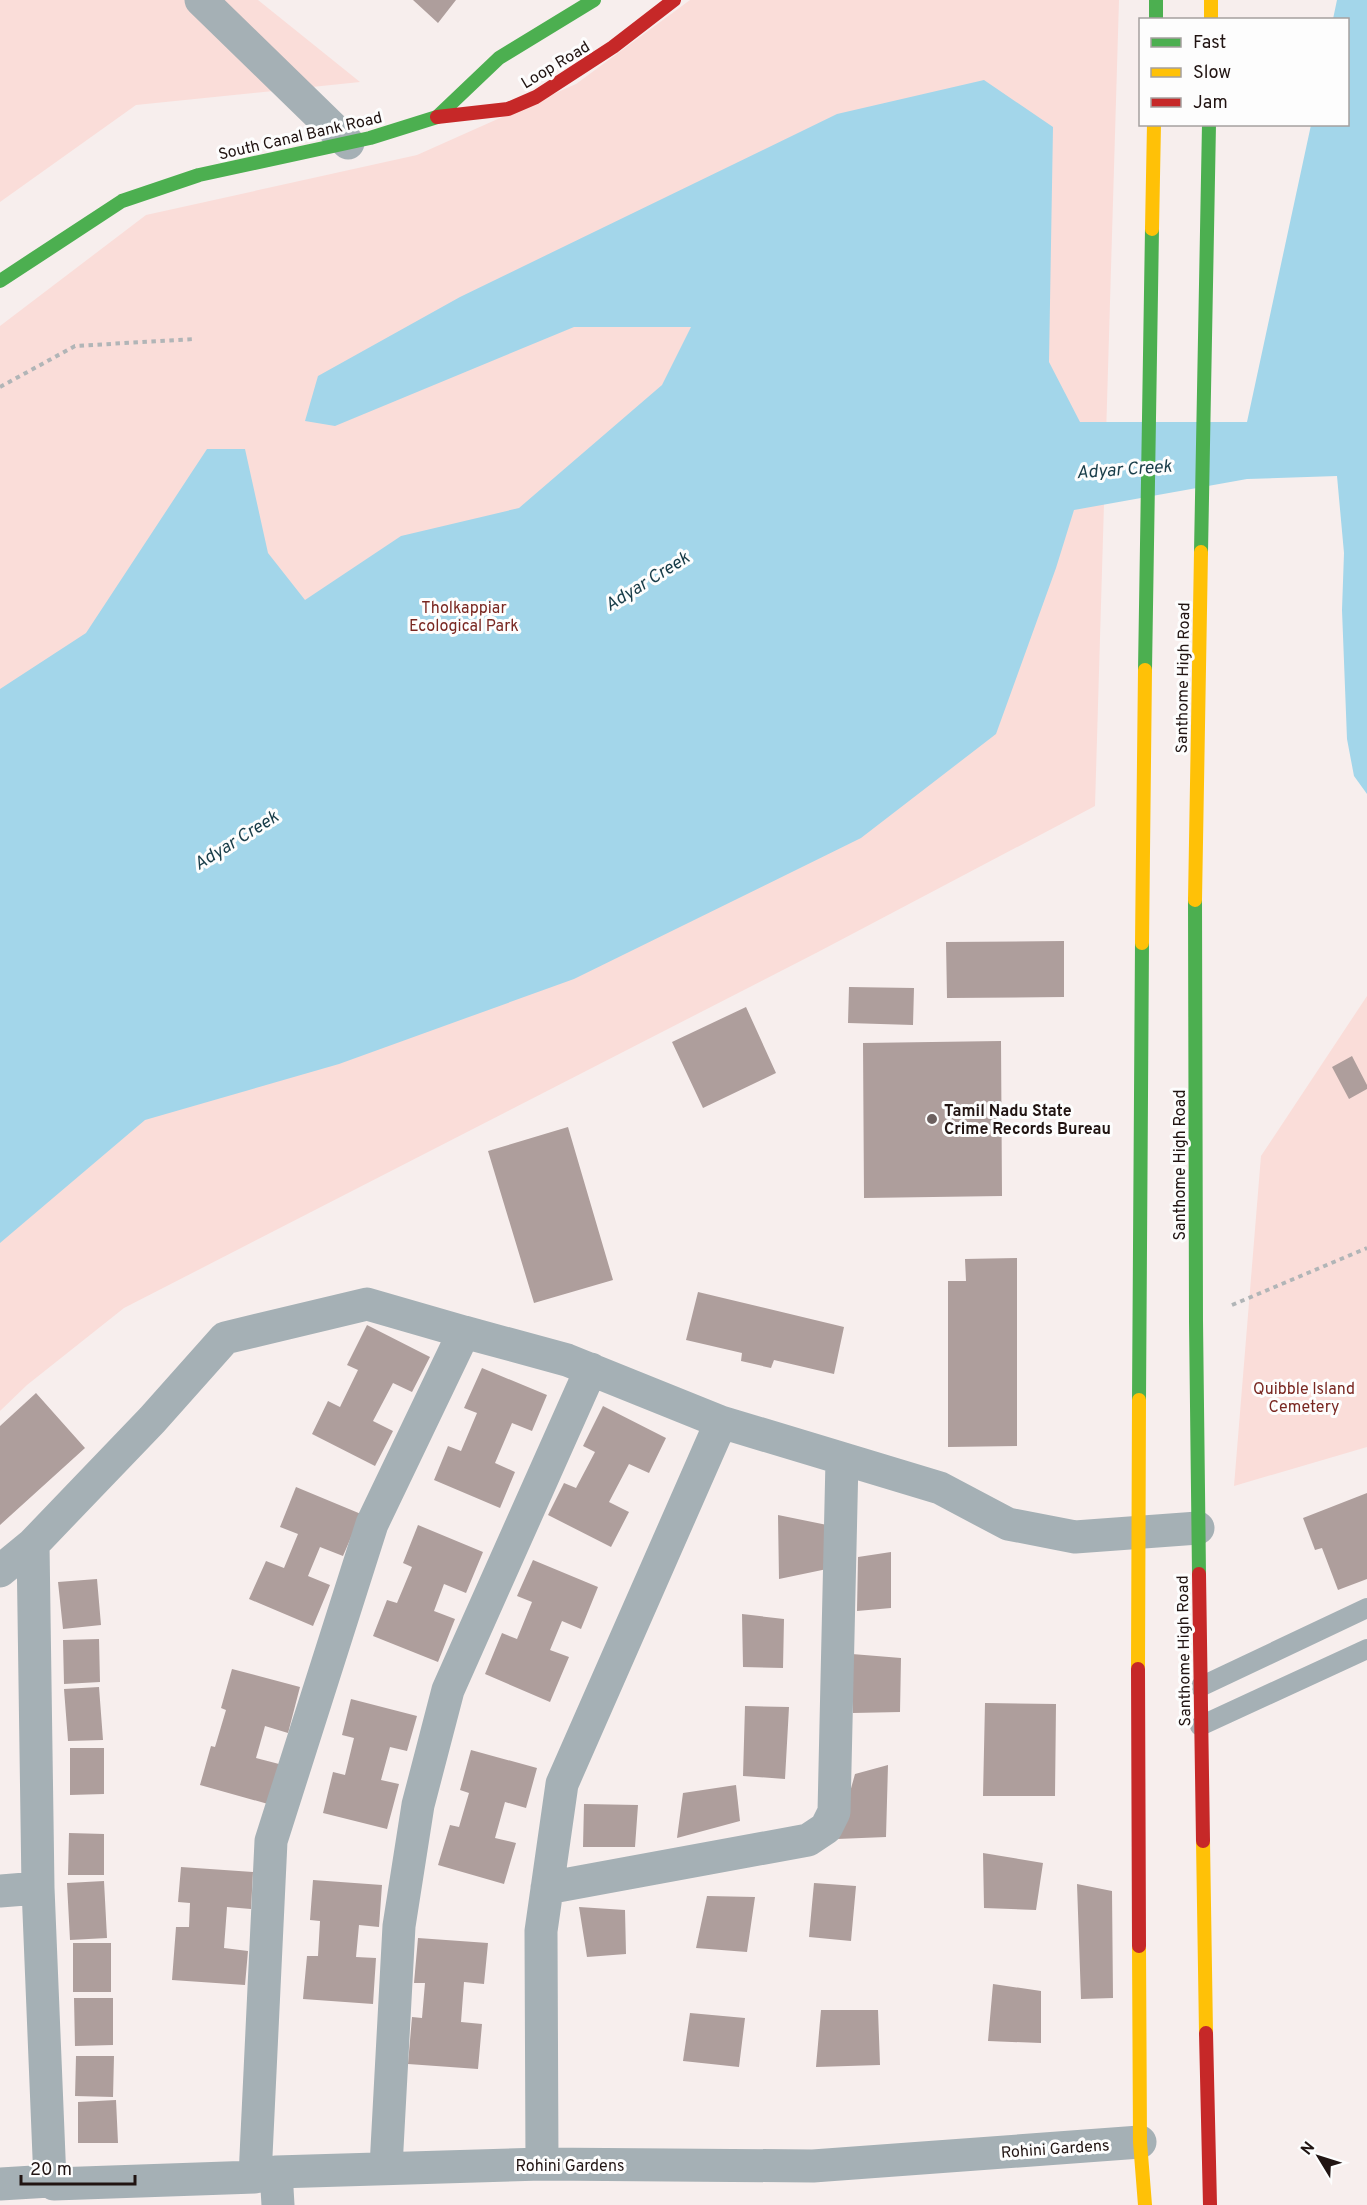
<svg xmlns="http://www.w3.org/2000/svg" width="1367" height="2205" font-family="Overpass,sans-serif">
  <rect width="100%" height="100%" fill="#f7eeed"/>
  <path fill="#faddd9" d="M0,0H258L360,82L136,105L0,202Z
    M690,0H1119L1095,806L818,952L124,1308L27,1385L0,1411V326L146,215L417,155L576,84Z
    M1367,996V1447L1234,1486L1261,1156Z"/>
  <path fill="#a3d6ea" d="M1337,0H1367V794L1354,776L1347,739L1342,610L1344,553L1337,476L1247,479L1074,510L1056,568L996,734L861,838L574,979L339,1064L145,1120L0,1243V689L86,633L207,449H245L268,553L305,600L401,536L519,508L662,385L691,327H574L335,426L305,421L318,376L460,297L837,114L984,80L1053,127L1049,362L1080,422H1247L1311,125L1348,124V20L1333,19Z"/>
  <path fill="#ae9e9c" d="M413,0H456L438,23Z
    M1064,941V997L947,998L946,942Z
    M849,987L914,988L913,1025L848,1023Z
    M746,1007L776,1073L703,1108L672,1042Z
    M1001,1041L1002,1196L864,1198L863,1043Z
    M1352,1056L1367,1085V1089L1349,1099L1332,1067Z
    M568,1127L613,1280L534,1303L488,1151Z
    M1017,1258V1446L948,1447V1281H966L965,1259Z
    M698,1292L844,1327L834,1374L774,1360L771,1368L741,1361L742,1353L686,1340Z
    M367,1325L430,1357L412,1392L393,1383L373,1421L393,1431L375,1466L312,1434L328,1401L340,1407L358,1370L347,1365Z
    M482,1368L547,1395L532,1431L512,1423L495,1463L515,1472L500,1508L434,1480L448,1446L461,1451L477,1413L464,1408Z
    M36,1393L85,1448L0,1525V1426Z
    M603,1406L666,1438L649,1473L629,1464L609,1502L629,1512L611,1547L548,1515L564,1483L576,1488L595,1452L583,1446Z
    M296,1487L361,1514L343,1556L320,1547L308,1576L330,1585L313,1626L249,1599L266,1561L284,1568L298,1534L280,1527Z
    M1367,1493V1579L1338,1590L1322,1548L1315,1550L1303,1518Z
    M778,1515L832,1526L827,1569L779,1579Z
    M418,1525L483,1552L466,1593L444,1584L434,1611L455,1619L438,1662L373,1636L387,1600L397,1603L412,1567L403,1563Z
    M891,1552V1608L857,1611L858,1557Z
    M533,1560L598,1587L581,1629L562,1621L550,1650L569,1657L550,1702L485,1674L502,1633L517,1639L532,1602L517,1596Z
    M97,1579L101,1625L63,1629L58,1582Z
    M742,1614L784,1619L783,1668L743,1667Z
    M99,1639L100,1682L64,1684L63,1640Z
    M852,1654L901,1658L900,1712L853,1713Z
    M232,1669L300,1687L288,1733L265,1726L256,1758L279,1764L268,1804L200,1785L211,1746L215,1747L226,1710L221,1708Z
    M99,1687L103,1740L68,1741L64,1689Z
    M351,1699L417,1716L407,1751L390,1747L381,1780L399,1784L387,1829L323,1813L333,1772L345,1775L354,1738L342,1735Z
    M985,1703L1056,1704L1055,1796H983Z
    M745,1706L789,1707L785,1779L743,1776Z
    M70,1748H104V1794L70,1795Z
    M471,1750L537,1768L526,1808L505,1802L495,1838L516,1843L504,1884L438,1865L450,1825L459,1827L469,1793L460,1790Z
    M888,1765L886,1837L837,1839L855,1774Z
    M736,1785L740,1821L677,1838L683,1793Z
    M584,1804L638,1805L635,1847H583Z
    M69,1833L104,1834V1875H68Z
    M983,1853L1043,1863L1036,1910L984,1908Z
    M181,1867L253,1872L251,1909L227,1907L224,1948L248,1951L245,1985L172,1980L176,1927H189L190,1903L178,1902Z
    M313,1880L382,1885L379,1927L359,1925L356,1957L376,1958L373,2004L303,1999L307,1956H318L320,1921L310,1920Z
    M104,1881L107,1938L70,1940L67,1883Z
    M814,1883L856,1886L851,1941L809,1937Z
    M1077,1884L1112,1891L1113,1998L1081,1999Z
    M707,1896L755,1897L747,1952L696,1948Z
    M579,1907L625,1910L626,1954L587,1957Z
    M418,1938L488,1943L484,1984L464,1982L461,2022L482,2024L478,2069L408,2064L412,2017L422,2018L425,1983H414Z
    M73,1943H111V1992H73Z
    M993,1984L1041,1991V2043L988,2041Z
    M74,1998H113V2045L75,2046Z
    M821,2010H878L880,2065L816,2067Z
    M690,2013L745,2018L739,2067L683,2061Z
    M76,2056H114L113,2097L75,2096Z
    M116,2100L118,2143H78V2102Z"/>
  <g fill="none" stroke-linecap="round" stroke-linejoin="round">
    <path stroke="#b1b5b7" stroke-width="4" stroke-dasharray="4.5 4.5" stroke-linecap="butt" d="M0,387L75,346L194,339
      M1232,1305L1367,1248"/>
    <path stroke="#a5b0b5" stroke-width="20" d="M1200,1687L1367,1608
      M1200,1726L1367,1649"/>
    <path stroke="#a5b0b5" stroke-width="33" d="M201,0L348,143
      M33,1544L38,1888L50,2181
      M0,1571L33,1544L152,1420L225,1338L367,1304L464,1332
      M547,1888L808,1840L826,1828L834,1812L842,1460
      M0,1891L38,1888
      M542,2164L541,1931L562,1784L721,1422
      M386,2167L399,1926L418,1805L448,1690L591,1369
      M276,2172L278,2205
      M255,2177L271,1841L372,1524L464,1332L567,1360L721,1422L940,1488L1008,1524L1075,1537L1198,1528
      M0,2184L50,2181L54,2184L255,2177L276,2172L542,2164L813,2166L1140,2142"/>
    <path stroke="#4caf50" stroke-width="14" d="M1156,0V20
      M0,281L122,201L199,175L370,138L437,117L499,58L594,0
      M1201,552L1209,124
      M1145,670L1152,229
      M1195,900L1196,1321L1199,1574
      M1139,1400L1142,943"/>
    <path stroke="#ffc107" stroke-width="14" d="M1211,0V20
      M1152,229L1154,124
      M1195,900L1201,552
      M1142,943L1145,670
      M1138,1669L1139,1400
      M1203,1841L1206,2033
      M1139,1946L1140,2142L1145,2205"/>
    <path stroke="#c62828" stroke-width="14" d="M437,117L508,109L536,97L613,47L674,0
      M1199,1574L1203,1841
      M1138,1669L1139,1946
      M1206,2033L1210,2205"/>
  </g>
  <circle fill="#6c605f" stroke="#fdfdfd" stroke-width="2" cx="932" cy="1119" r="6"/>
  <g text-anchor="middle" stroke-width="6" stroke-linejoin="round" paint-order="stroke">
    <g font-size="16" fill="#211412" stroke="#fdfdfd">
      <text transform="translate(555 64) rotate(-31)" y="6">Loop Road</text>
      <text transform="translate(300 135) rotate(-13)" y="6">South Canal Bank Road</text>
      <text transform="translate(1182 678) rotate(-89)" y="6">Santhome High Road</text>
      <text transform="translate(1179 1165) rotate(-90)" y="6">Santhome High Road</text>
      <text transform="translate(1183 1651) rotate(-91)" y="6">Santhome High Road</text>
      <text transform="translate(1055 2148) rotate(-4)" y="6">Rohini Gardens</text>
      <text x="570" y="2171">Rohini Gardens</text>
    </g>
    <g font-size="16" fill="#792721" stroke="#fdfdfd">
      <text x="464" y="613">Tholkappiar<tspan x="464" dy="18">Ecological Park</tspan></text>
      <text x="1304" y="1394">Quibble Island<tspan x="1304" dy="18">Cemetery</tspan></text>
    </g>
    <g font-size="16" font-weight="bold" fill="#211412" stroke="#fdfdfd" text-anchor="start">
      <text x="944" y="1116">Tamil Nadu State<tspan x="944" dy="18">Crime Records Bureau</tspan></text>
    </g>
    <g font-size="18" font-style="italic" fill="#193d49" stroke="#fdfdfd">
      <text transform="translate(1124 469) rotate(-4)" y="6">Adyar Creek</text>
      <text transform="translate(647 581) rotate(-32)" y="6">Adyar Creek</text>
      <text transform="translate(236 840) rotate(-32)" y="6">Adyar Creek</text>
    </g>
  </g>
  <rect x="1139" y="18" width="210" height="108" fill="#fdfdfd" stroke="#a5a09f" stroke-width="1.5"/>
  <rect x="1151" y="38" width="30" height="9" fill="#4caf50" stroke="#a5a09f" stroke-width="1.5"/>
  <text x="1193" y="48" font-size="18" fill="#211412">Fast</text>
  <rect x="1151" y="68" width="30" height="9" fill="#ffc107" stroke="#a5a09f" stroke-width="1.5"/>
  <text x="1193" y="78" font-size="18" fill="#211412">Slow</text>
  <rect x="1151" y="98" width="30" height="9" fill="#c62828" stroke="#a5a09f" stroke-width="1.5"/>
  <text x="1193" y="108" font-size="18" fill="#211412">Jam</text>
  <g transform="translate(1319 2157) rotate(308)" stroke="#fdfdfd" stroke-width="4.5" paint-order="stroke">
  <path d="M0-4.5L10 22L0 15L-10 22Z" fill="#211412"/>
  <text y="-9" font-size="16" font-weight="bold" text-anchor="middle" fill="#211412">N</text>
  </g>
  <path d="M21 2175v9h114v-9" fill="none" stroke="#211412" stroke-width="3"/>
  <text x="30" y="2175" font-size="18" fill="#211412" stroke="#fdfdfd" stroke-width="4.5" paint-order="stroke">20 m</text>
</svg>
